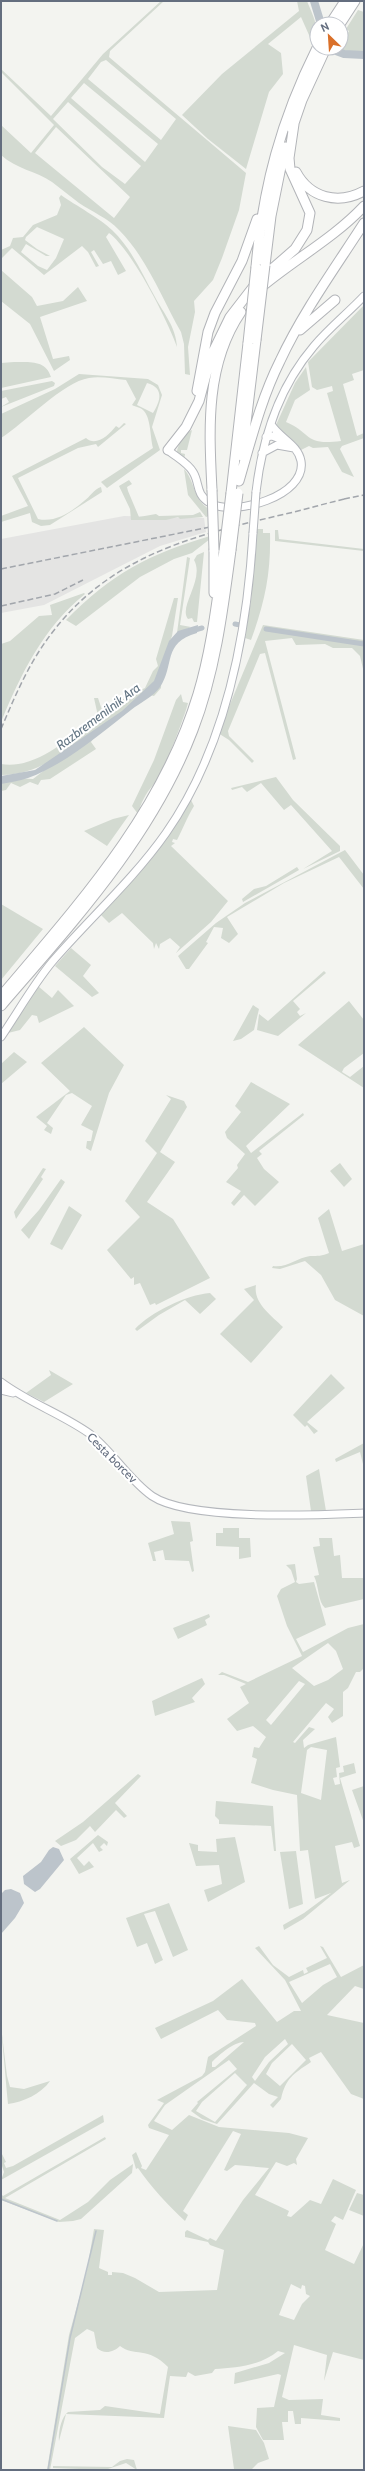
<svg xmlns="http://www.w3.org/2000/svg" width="365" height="2471" font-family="Cabin,sans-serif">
  <rect width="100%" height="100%" fill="#f3f4f0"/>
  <path fill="#e4e4e3" d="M124,516L204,518L206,532L160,546L44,605L1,613V539Z"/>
  <path fill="#d3dad1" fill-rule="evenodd" d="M161,1H164L110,51L109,57L246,173L239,210L222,258L213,280L194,301L195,312L188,347L190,375L185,374L184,344L181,332C162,299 147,258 119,230C108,218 92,212 79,203C70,196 61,189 52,182C36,171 16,169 1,155V125L31,153L54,125L1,72V69L51,116L103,54ZM106,60L176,119L161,140L88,79L101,62ZM84,83L158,144L145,162L71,98ZM68,102L141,166L125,184L102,167L53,119ZM56,127L130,197L114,218L35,153Z
    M297,1H307C313,16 321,29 313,44L301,17L268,44L281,53L283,74L269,92L246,169L208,139L182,115L222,74L299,11Z
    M358,10L364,12V52H345L334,49L341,48L342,34L346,36L349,31L346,29Z
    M61,195C75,205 101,219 112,230C132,249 142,274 155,297C164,314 176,327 177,347C167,319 132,250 109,233L106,237L126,271L118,275L111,261L103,264L94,250L91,252L99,266L96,267L88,252L82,246L44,275L12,248L1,259V250L10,246L13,238L23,237L33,225L57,215L61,205L59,198ZM37,227L64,239L56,258L47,270L38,266L21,252L26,244L46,256H50L37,249L25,240L26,237Z
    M1,270L32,297L37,306L63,301L78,287L87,301L40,317L53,359L69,356L70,360L54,371L30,324L1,301Z
    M364,305V370L352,374L354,380L343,384L357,436L364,433V438L342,446L340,449L354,477L342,472L328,447L313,448L309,446L301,450C295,439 283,436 276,425L295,383L306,367L310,390L295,400L286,422C312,433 304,446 341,441L327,393L333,391L332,386L317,390L312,387L308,362Z
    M14,362C30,362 46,360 51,377L1,388V363Z
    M79,374L148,379L158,385L162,395L152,427L160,450L107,488L101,482L153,448C150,437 151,417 143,410C140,407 136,407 132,405L136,399L126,380C114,379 101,376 89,378C63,382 25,423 1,438V414L55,389ZM147,383C164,388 161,400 153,413L137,405Z
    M52,381L55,383L54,386L1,407L9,402L6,397L1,399V391Z
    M124,423L126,424L98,447L96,444L78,448L18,478L38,519C55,523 71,512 84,501C90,497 94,489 101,487L102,492L50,525L41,526L32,522L30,513L1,522V516L28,506L12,476L86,438C96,447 109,435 116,426L119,428Z
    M192,430L187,450H181V453L185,454L184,461L177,454C176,446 185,433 192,430Z
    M184,469C195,481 193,499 209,509V516L206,517L188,495Z
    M129,480L132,484L127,487L128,491L139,517L156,514L159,516L193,515L200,512L203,517L180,519L178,517L166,520H131L130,509L119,486Z
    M257,529H263V533H270C271,573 265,602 251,640L245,638L251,600Z
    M275,530H278L279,539L364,549V551L275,541Z
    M210,536V539L192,553L174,559L140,577L76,626L66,620C111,574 149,554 210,536Z
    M204,552L197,622H194L192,618L188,619C178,607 205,579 194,560L197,555Z
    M187,557L190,558L180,625L191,627L177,633Z
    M84,593L85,594C43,628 21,674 1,722V644L10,641L39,616L52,615L50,605Z
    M174,598H178L172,636L162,662L161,688L154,696L150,695L96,734L91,742L96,749L50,779L41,780L38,785L30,782L20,787L11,783L6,790L1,791V784L10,778L33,779L51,765L49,762C33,770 19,775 1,775V764C37,770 71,736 98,716L94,698H98L103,713L131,694L145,688L153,671L158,666L156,659Z
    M263,625L364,640V673L360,656L352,648H333L325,644L296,645L292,638L265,641L296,759L293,760L265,653L260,654L228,731L229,736L254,761L252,763L229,740L218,733Z
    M181,694L183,702L188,703L186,710C181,725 163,775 154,784C145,794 141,803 138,814L132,806L154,760L176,700Z
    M276,777L293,800L340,846V851L303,869L332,851L291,805L284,810L261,783L247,792L242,787L232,790L231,788Z
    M191,800L194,806C187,817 183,829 177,840L173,839L172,842L175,843L171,846L228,901L211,922L176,953L180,947L170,938L160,944L159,949L156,943L154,949L153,943L122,913L109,923L101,915L152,857Z
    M129,815L107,846L84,831L113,819Z
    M345,850L364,875V889L339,857L284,883L227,917L238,934L229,943L221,938L223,928L214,927L206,942L208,943L189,969H186L178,956L216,923L245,903Z
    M297,867L299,870L243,902L242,899L254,889L266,886Z
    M1,904L43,929L1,980Z
    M71,948L91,965L83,976L99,993L92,997L55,966Z
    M324,971L326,973L293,1001L300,1009L297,1012L300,1016L306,1013L278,1036L257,1030L259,1014L268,1021Z
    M38,986L52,998L58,990L74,1006L39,1023L37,1016L32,1015L20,1030L8,1033Z
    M349,1001L364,1020V1053L344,1068L342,1072L350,1077L364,1066V1088L298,1045Z
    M253,1005L259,1009L254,1030L241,1039L233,1041Z
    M84,1027L124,1065L109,1093L91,1151L86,1148L87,1141H91L93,1131L81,1125L92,1106L72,1093L66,1095L47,1123L53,1128L51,1134L44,1130L47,1126L36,1117L70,1091L41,1063Z
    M14,1052L27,1062L1,1084V1064Z
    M251,1082L290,1104L246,1146L251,1153L303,1113L304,1115L259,1151L262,1154L257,1158L264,1169L279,1182L255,1206L244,1195L234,1206L231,1203L241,1191L226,1182L238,1168L237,1165L245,1154L227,1138L225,1132L241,1112L235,1106Z
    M166,1095L184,1101L187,1107L160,1152L175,1162L147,1202L173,1219L210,1278L156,1305L155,1303L150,1305L140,1283L134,1285V1277L131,1279L107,1250L140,1217L125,1201L157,1153L145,1141L171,1099Z
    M340,1163L352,1179L344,1187L330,1171Z
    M43,1168L46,1169L41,1177L43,1179L16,1219L14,1212Z
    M61,1179L65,1182L29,1239L21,1230L39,1210Z
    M69,1206L82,1215L62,1250L50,1244Z
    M329,1209L342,1251L364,1244V1316L335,1300L321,1275L305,1261L280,1269L272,1268L273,1266C287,1268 297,1258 310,1256C318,1256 322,1256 329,1253L318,1218Z
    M256,1285C253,1303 271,1315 283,1327L251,1363L220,1334L254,1300L244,1289Z
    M210,1293L216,1299L200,1314L185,1300L159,1315L137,1331L135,1329C151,1312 186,1295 210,1293Z
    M49,1370L73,1384L44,1402L26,1393L51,1375Z
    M331,1374L345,1388L307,1422L318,1431L314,1434L307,1425L305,1427L293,1415Z
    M364,1443V1468L360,1452L336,1462L335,1459Z
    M319,1469L326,1511H311L306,1476Z
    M171,1521L190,1522L193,1541L190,1542L194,1571L192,1572L189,1561L165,1560L163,1550L154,1552L156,1561H153L148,1543L174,1534Z
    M223,1528H239V1538H250L251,1557L239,1559V1547L216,1546V1533H223Z
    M319,1538H332L334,1556L340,1555L342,1578H364V1599L325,1608C318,1602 319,1586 314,1576L319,1575L313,1547L320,1546Z
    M295,1564L297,1579L296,1582L299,1584L314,1582L326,1625L296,1639L303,1652L348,1628L364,1624V1668L360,1672H356L348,1688L343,1692V1716L332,1723L328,1717L334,1709L326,1703L293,1742L295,1743L309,1727L315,1729L303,1740L304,1748L308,1745L336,1737L340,1767L336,1768L337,1777L333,1778L335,1785L340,1784L339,1773L344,1772L343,1766L354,1763L356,1773L340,1778L360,1846L354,1848L352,1842L335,1846L342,1883L350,1880L303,1919L284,1930L283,1925L304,1913L331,1893L315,1899L308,1850L300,1851L297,1795L273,1790L251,1783L257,1759L252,1757L254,1747L259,1748L266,1737L253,1726L237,1731L227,1719L249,1703L240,1687L246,1684L224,1675H218L222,1672L248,1682L302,1656L287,1626L277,1596L281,1589L295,1582L291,1570L286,1565ZM328,1643L336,1651L343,1669L328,1680L314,1686L292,1668ZM299,1681L305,1684L271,1725L266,1720ZM311,1747L327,1750L321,1800L301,1793L307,1750Z
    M209,1614L210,1617L205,1620L207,1625L178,1639L173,1628Z
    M202,1678L205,1684L192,1698L195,1702L155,1716L152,1701Z
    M138,1774L141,1776L115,1803L127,1816L124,1818L116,1810L95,1832L90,1826L76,1840L61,1846L55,1841L83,1822Z
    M364,1786V1823L352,1790Z
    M216,1801L273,1806L276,1851H274L271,1826L219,1824V1820L215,1816Z
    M98,1835L108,1842L107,1846L104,1843L100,1847L103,1850L99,1852L93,1843L77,1858L84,1866L89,1861L94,1867L79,1874L70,1859Z
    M235,1837L245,1882L208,1902L204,1890L222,1884L219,1865L196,1866L189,1843L198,1845V1851L217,1852L216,1839Z
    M296,1851L303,1904L289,1909L280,1852Z
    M169,1903L188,1950L173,1957L155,1911L144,1914L163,1960L155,1964L147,1943L137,1947L126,1918Z
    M259,1946L273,1965L289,1977L303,1970L304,1974L308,1972L306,1968L327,1958L320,1946L323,1947L341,1977L364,1965V1989L355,1986L327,2015L364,2023V2099L351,2094L321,2052L309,2058L311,2062C293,2074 286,2078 281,2099L273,2108L270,2105L278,2097L269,2094L254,2083L217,2124L202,2119L191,2111L198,2103L197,2102L237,2069L229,2060L165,2105L154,2121L172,2130L189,2115L219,2127L289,2133L308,2138L296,2159L297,2165L294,2163L287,2166L276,2162L255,2195L285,2209L289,2211L287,2216L291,2217L310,2200L321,2204L333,2179L356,2190L343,2220L335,2216L331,2221L336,2224L325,2250L354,2264L364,2243V2360L333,2352L324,2381L327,2355L294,2345L282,2397L289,2400L323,2399L321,2415L340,2418V2421L301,2418V2424H295L293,2411H288V2422H282L284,2440H263L256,2427L257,2408L274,2407L281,2375L278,2374L234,2384L235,2373L269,2363L285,2353L278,2351C262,2365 236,2368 215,2369L212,2373L195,2376L188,2372L186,2377L170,2376L164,2418L66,2414L59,2441C58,2434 61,2417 68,2412L100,2410L105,2406L160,2414L168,2367C148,2346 134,2357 120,2346C114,2352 104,2355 97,2348L94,2332L87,2329L75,2338L50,2470H47L69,2335L87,2270L94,2229L104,2230L99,2268L108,2272V2275H112V2272L123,2273L135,2278L159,2292L217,2290L224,2250L210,2245L208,2242L185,2237V2232L187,2230L208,2240L210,2238L216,2241L243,2200L269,2168L235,2165L227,2171L224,2170L241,2134L233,2131L183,2211L188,2215L185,2221C169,2206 150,2186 138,2168L136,2169L132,2155L136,2152L142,2166L141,2168L146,2170L169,2135L149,2128L148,2125L164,2103L157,2100L202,2076L205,2072L208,2057L256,2026L255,2023L227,2020L218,2010L161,2039L155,2028L213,2001L242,1979L277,2022L294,2011H301L285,1980L255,1948ZM330,1964L337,1977L323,1985L302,2003L289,1982ZM285,2039L288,2044L269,2062L255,2081L252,2077L265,2057ZM244,2042L215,2067H212V2062C220,2054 234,2042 244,2042ZM292,2044L306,2060L280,2086L266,2074L272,2063ZM235,2073L247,2085L215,2122L196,2111L202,2102ZM291,2284L301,2289L302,2285L305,2286L306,2294L310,2296L302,2304L294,2320L279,2315Z
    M1,2026L7,2076L10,2087L24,2089L50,2081C41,2094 23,2102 8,2104L7,2094Z
    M103,2115L104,2122L1,2180L4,2172L1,2163V2152L6,2162L4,2163L6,2168L13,2166Z
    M105,2137L106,2139L5,2198L60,2220L88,2202L110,2180L133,2164L132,2173L81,2219L73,2221L59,2222L1,2200V2194L3,2196Z
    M357,2193L364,2195V2216L349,2210Z
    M228,2426L256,2430L264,2443L269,2459L258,2463L251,2470H223L234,2469Z
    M127,2459L134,2460L137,2470L126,2463L105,2470L53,2468V2466L112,2467L120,2461Z"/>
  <path fill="#bcc4cb" d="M198,625L197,633C162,643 175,665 160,687C154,696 140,703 131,710C100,734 66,764 28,778C19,781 10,782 1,784V776L35,770L122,711L154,681L169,641L178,631Z
    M53,1847L59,1849L64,1860L40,1889L35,1892L24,1884L23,1876L41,1862L49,1850Z
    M11,1889L20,1893L24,1903L15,1918L1,1934V1894L5,1890Z"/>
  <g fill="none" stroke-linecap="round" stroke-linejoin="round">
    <path stroke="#bcc4cb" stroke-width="1.5" d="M1,2199L57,2221
      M48,2470L70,2338L96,2231"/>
    <path stroke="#bcc4cb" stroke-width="5" d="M235,624L240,625
      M266,629L364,644
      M191,631L202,628"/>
    <path stroke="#bcc4cb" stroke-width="8" d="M314,1L321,24
      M328,48L344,54L364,55"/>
    <g stroke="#b4b7bc" stroke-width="9">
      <path id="secondary" d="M266,437L272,436L285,441
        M168,450C176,457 188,463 193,472C200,483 195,494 210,503C234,517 307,496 301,461C298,444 279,438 271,424
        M262,453L277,445L294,448
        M256,492C262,439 279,387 314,346C329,328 348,313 364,296
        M1,1037C18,1012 33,985 52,962C89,919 133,880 166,833C226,747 247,636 253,533
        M1,1382C29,1403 62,1414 90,1434C113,1452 128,1479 152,1496C189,1521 316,1515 364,1513
        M1,1390L13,1393"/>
    </g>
    <g stroke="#b2b4b8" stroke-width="11">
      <path id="highway" d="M330,24L345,1
        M340,24L355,1
        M292,129L302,100L326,48
        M296,172C310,198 338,205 364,191
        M265,265L271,216L285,147
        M256,267C263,187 281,120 317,48
        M259,289C293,260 333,239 364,206
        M300,330L335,300
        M197,391L208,332L215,313L242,261L257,219
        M168,450L186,427L199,401L211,356L230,317L257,282L295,249L307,230L310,213L290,169L289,158L294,124
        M242,456L256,340
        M239,481C251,440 261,399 280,361C303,312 335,268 364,223
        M212,490C209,429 205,365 241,312
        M231,493L248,343
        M214,593V550
        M1,996C79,904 162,813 198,694C212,648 217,599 224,551
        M1,1006C74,921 152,837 193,730C215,673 223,611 231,550"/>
    </g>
    <use href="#secondary" stroke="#fff" stroke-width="7"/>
    <use href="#highway" stroke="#fff" stroke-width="9"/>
    <path stroke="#a2a6ac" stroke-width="1.5" stroke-dasharray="6 3" stroke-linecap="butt" d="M344,499L364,495
      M1,569L215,526
      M1,606L55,594L83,580
      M1,729C12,703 23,677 38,653C96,561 182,538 281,515C304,510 326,503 349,498"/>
    <g stroke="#b4b7bc" stroke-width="9" stroke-linecap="butt">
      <path id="secondary-bridge" d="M253,533L256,492"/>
    </g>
    <g stroke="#b2b4b8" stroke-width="11" stroke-linecap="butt">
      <path id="highway-bridge" d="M256,340L265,265
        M248,343L256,267
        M212,490L214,550
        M231,550L238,493
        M224,551L231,493"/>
    </g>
    <use href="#secondary-bridge" stroke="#fff" stroke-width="7"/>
    <use href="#highway-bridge" stroke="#fff" stroke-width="9"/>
  </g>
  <g text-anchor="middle" stroke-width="4" stroke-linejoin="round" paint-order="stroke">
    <g font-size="12" fill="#646e7f" stroke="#fff">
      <text transform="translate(112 1458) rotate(45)" y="4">Cesta borcev</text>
    </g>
    <g font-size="13" font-style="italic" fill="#647684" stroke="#fff">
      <text transform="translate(98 716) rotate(-37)" y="5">Razbremenilnik Ara</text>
    </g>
  </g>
  <rect width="365" height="2471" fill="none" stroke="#646e7f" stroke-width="4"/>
  <g transform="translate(329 36) rotate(335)"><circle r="19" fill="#ffffff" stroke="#c1c5cc"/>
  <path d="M0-3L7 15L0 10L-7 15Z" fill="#da7029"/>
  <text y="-6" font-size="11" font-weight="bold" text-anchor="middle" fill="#646e7f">N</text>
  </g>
</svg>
